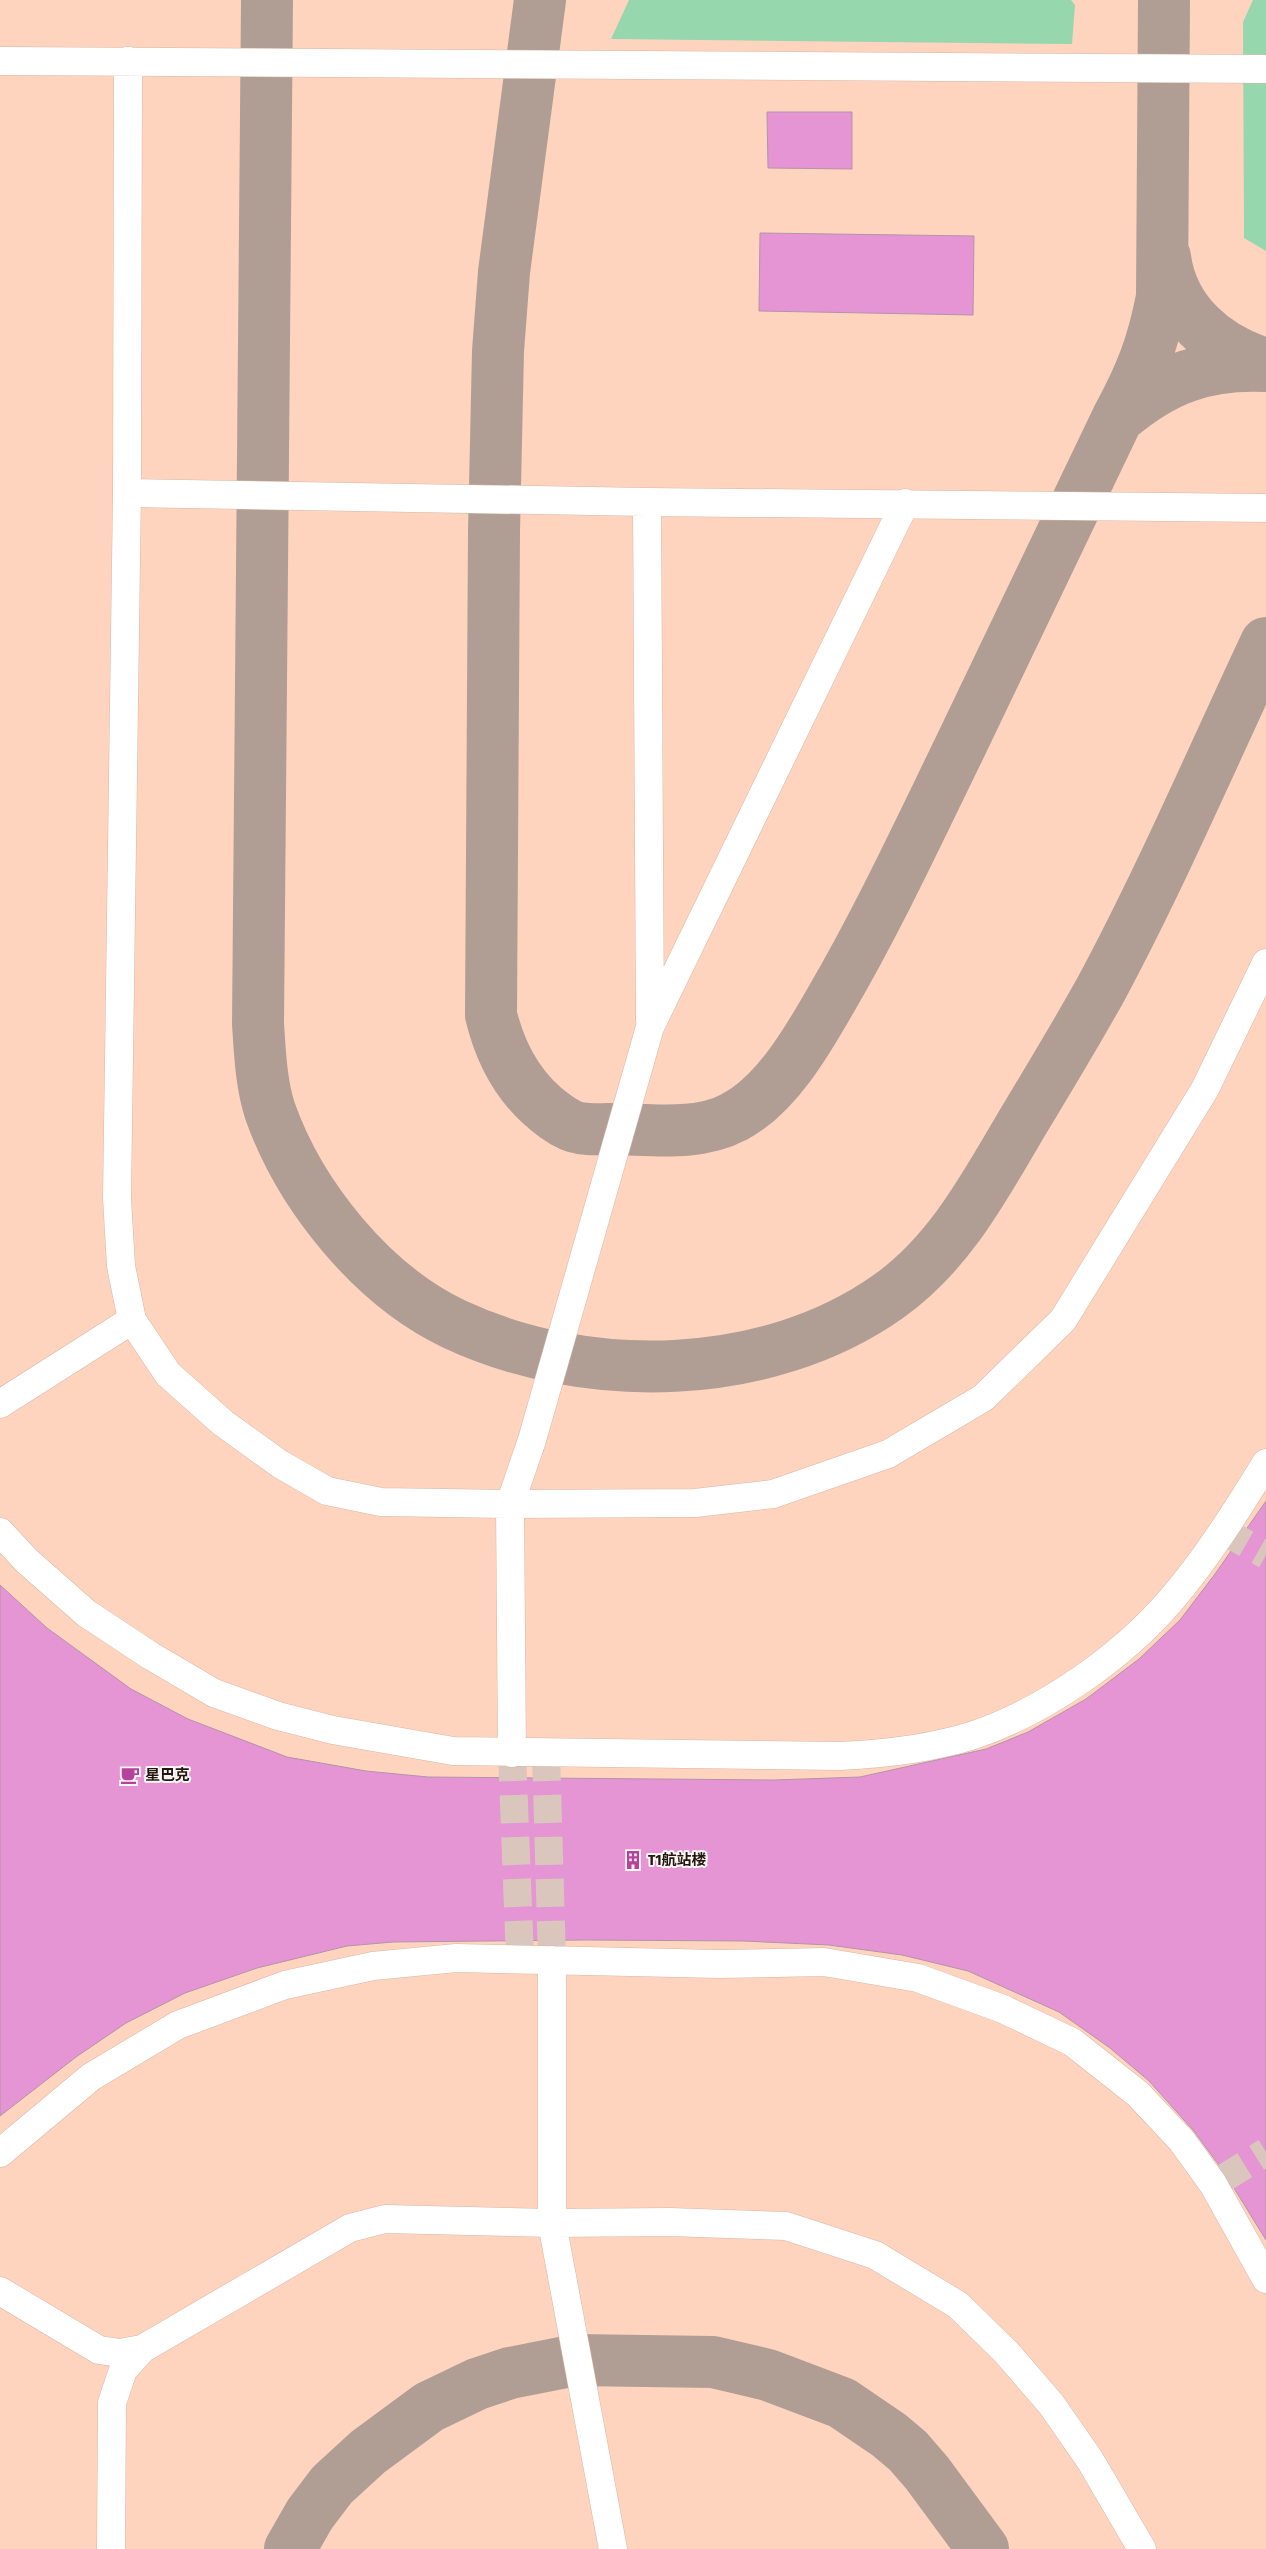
<svg xmlns="http://www.w3.org/2000/svg" width="1266" height="2549" font-family="'Fira Sans Condensed','Noto Sans SC',sans-serif">
  <rect width="100%" height="100%" fill="#fbe5db"/>
  <path fill="#ffd4bf" d="M0,0H1266V2549H0Z"/>
  <path fill="#97d7ae" d="M629,0H1071L1075,5L1072,44L611,39Z
    M1253,0H1266V251L1244,238L1243,22Z"/>
  <g fill="none" stroke-linecap="round" stroke-linejoin="round">
    <path stroke="#b09e95" stroke-width="52" d="M267,0L258,1024C260,1053 261,1083 270,1111C300,1196 372,1285 454,1324C586,1386 767,1383 889,1296C951,1252 986,1184 1024,1120C1050,1077 1076,1034 1101,989C1161,877 1212,758 1266,643
      M540,0L504,272L498,351L494,532L491,1015C501,1056 520,1091 555,1116C562,1121 571,1127 580,1128C589,1130 599,1129 608,1129C649,1129 697,1137 734,1117C777,1095 809,1038 832,998C879,917 918,833 959,749C1012,639 1065,528 1118,417C1141,375 1153,344 1162,297L1164,0
      M1165,257C1172,312 1215,349 1266,364
      M1119,417C1164,379 1206,363 1266,366
      M290,2549L310,2514L332,2485L368,2452L429,2407L477,2384L510,2373L576,2360L713,2362L768,2375L842,2403L889,2435L908,2451L927,2473L983,2549"/>
  </g>
  <path fill="#e595d3" stroke="#b194a9" d="M767,112H852V169L768,168Z
    M760,233L974,236L973,315L759,311Z
    M1266,1501V2240L1224,2172L1193,2130L1149,2081L1110,2048L1059,2012L968,1971L902,1955L829,1945L743,1941L585,1940L393,1942L347,1946L257,1968L185,1993L126,2023L76,2057L0,2116V1585L47,1628L131,1689L188,1719L287,1757L366,1771L428,1777L774,1780L860,1777L986,1749L1028,1732L1086,1699L1139,1659L1180,1620L1215,1574Z"/>
  <g fill="none" stroke-linecap="round" stroke-linejoin="round">
    <path stroke="#dac6bd" stroke-width="28" stroke-dasharray="28 14" stroke-linecap="butt" d="M1222,1530L1266,1555
      M512,1753L520,1959
      M546,1753L552,1960
      M1221,2180L1266,2152"/>
    <g stroke="#d8b6a5" stroke-width="29">
      <path id="minor" d="M0,61L1266,69
        M128,61L127,493L117,1198L121,1266L132,1320L168,1374L223,1423L280,1464L327,1491L381,1502L510,1504L695,1503L773,1494L888,1454L983,1398L1063,1320L1205,1089L1266,963
        M127,493L647,502L1266,508
        M647,502L650,1020
        M0,1404L132,1320
        M0,1532L27,1561L86,1613L151,1656L214,1693L278,1716L333,1730L453,1751L840,1756C885,1754 930,1749 974,1735C1045,1711 1122,1657 1171,1600C1207,1558 1237,1510 1266,1463
        M512,1753L510,1504L532,1440L650,1027L905,503
        M552,1960V2223L613,2549
        M0,2153L91,2077L178,2025L285,1985L373,1966L456,1958L719,1964L824,1962L918,1978L1003,2009L1072,2042L1138,2094L1182,2141L1213,2184L1266,2279
        M0,2291L99,2350L120,2353L142,2349
        M111,2549L112,2403L123,2370L142,2349L350,2228L385,2219L552,2223L670,2222L786,2226L875,2255L958,2305L1006,2352L1051,2404L1090,2460L1142,2549"/>
    </g>
    <use href="#minor" stroke="#fff" stroke-width="28"/>
  </g>
  <defs>
    <g id="cafe-bare" transform="scale(1.5)"><path d="M-5.5-4.5H6V0H3Q3 3.5 0 3.5H-2.5Q-5.5 3.5-5.5 0ZM3-3.2v2h1.7v-2ZM-6 4.5H4V6H-6Z" fill="#b5429b" stroke="#fdf6f2" stroke-width="2.5" paint-order="stroke"/></g>
    <g id="building-bare" transform="scale(1.5)"><path d="M-4-6H4V6H1V3H-1V6H-4ZM-2.5-4.3h1.7v1.8h-1.7ZM.8-4.3h1.7v1.8H.8ZM-2.5-1h1.7V.8h-1.7ZM.8-1h1.7V.8H.8Z" fill="#b5429b" stroke="#fdf6f2" stroke-width="2.5" paint-order="stroke"/></g>
  </defs>
  <g fill-rule="evenodd">
    <use href="#cafe-bare" x="130" y="1775"/>
    <use href="#building-bare" x="633" y="1860"/>
  </g>
  <g text-anchor="middle" stroke-width="4" stroke-linejoin="round" paint-order="stroke">
    <g font-size="15" font-weight="bold" fill="#221610" stroke="#fdf6f2" text-anchor="start">
      <text x="145" y="1780">星巴克</text>
      <text x="648" y="1865">T1航站楼</text>
    </g>
  </g>
</svg>
